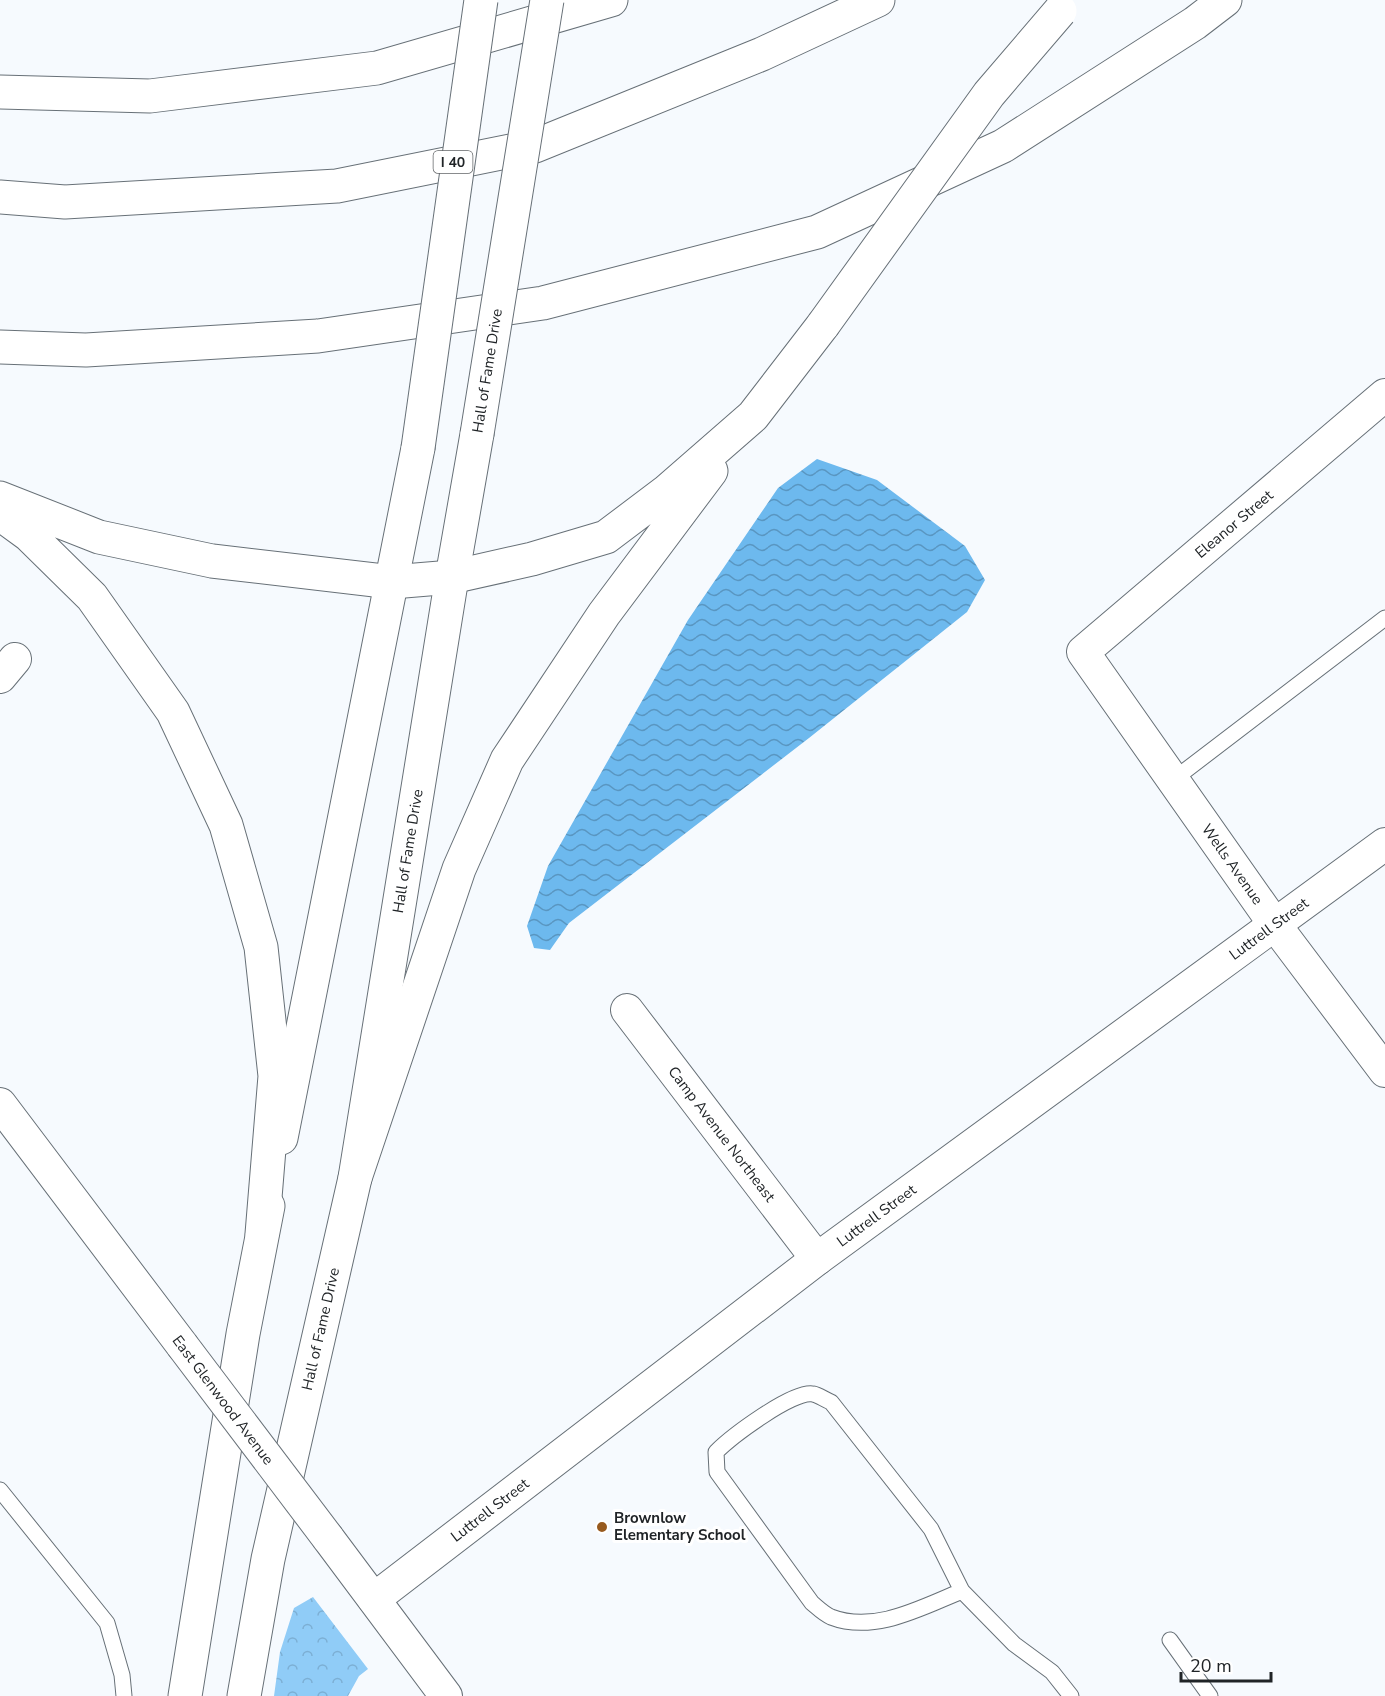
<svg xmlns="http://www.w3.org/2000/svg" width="1385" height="1696" font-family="'Nunito Sans',sans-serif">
  <defs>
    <pattern id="forest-crowns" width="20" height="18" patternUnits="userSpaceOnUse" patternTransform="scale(1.5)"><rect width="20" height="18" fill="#90ccf7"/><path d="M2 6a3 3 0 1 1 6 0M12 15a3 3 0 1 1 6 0" fill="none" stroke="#7cafd4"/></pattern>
    <pattern id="water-waves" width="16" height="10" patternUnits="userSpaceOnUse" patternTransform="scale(1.5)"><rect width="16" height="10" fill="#6db9ee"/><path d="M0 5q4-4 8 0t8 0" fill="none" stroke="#5996c1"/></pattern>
  </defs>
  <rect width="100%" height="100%" fill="#f6fafe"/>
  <path fill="url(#forest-crowns)" d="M313,1597L368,1669L359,1676L348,1696H274L280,1652L294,1608Z"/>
  <path fill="url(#water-waves)" d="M817,459L877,480L965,546L985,580L967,612L809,738L569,923L550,950L534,948L527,926L548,866L688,620L778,488Z"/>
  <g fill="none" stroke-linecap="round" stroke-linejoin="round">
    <g stroke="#677077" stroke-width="17">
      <path id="service" d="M1173,780L1385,618
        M0,1490L107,1623L122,1675L124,1696
        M962,1591C922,1607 875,1634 831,1617C824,1614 818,1608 812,1603L717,1472L716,1452C731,1437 793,1390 813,1394C819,1395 825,1400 831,1402L931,1529L962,1591L1014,1644L1052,1672L1071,1696
        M1170,1640L1210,1696"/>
    </g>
    <g stroke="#677077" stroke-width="34">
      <g id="minor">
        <path id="s1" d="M1385,395L1083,652L1275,925L1385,1071"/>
        <path d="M0,677L15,659"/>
        <path id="s2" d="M627,1010L817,1259"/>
        <path d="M0,1104L182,1345"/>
        <path d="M328,1538L446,1696"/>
        <path id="s3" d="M374,1599L817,1259L1385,844"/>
      </g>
    </g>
    <g stroke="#677077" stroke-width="35">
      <g id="primary">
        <path d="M281,1138L418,448"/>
        <path d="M185,1696L243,1334L268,1206"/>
        <path id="s4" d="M244,1696L268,1559L355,1178L452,577L477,434"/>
      </g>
    </g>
    <g stroke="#677077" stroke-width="35">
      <path id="motorway" d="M0,92L150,96L377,68L611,0
        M0,197L65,202L337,186L535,146L762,54L878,0
        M0,347L86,350L318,336L543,303L817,232L1003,146L1195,23L1225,0
        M0,498L99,537L212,561L392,582L452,577L532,559L606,537L667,491L753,416L823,325
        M0,514L29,535L92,597L173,712L226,825L261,947L275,1076L262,1234
        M355,1178L459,869L507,760L604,614L711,471"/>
    </g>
    <use href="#service" stroke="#fff" stroke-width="15"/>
    <use href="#minor" stroke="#fff" stroke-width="32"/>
    <use href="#primary" stroke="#fff" stroke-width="33"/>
    <use href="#motorway" stroke="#fff" stroke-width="33"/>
    <g stroke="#677077" stroke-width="34" stroke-linecap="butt">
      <path id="minor-bridge" d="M182,1345L328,1538"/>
    </g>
    <g stroke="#677077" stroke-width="35" stroke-linecap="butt">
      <g id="primary-bridge">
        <path id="s5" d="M477,434L547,0"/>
        <path d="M418,448L481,0"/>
      </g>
    </g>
    <g stroke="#677077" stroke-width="35" stroke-linecap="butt">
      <path id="motorway-bridge" d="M823,325L989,94L1060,11"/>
    </g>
    <use href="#minor-bridge" stroke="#fff" stroke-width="32"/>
    <use href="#primary-bridge" stroke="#fff" stroke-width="33"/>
    <use href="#motorway-bridge" stroke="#fff" stroke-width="33"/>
  </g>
  <circle fill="#975a1e" stroke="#fff" stroke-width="2" cx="602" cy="1527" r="6"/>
  <g text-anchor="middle" stroke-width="6" stroke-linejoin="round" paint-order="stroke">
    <rect fill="#fff" stroke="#636668" stroke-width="1.5" x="433.5" y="151" width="39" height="22" rx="4.5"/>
    <g font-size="14" font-weight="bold" fill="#202427">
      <text x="453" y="167">I 40</text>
    </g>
    <g font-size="15" fill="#202427" stroke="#fff">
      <text dy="5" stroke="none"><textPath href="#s5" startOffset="64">Hall of Fame Drive</textPath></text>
      <text transform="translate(1234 524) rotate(-40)" y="5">Eleanor Street</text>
      <text dy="5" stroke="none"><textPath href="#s4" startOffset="861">Hall of Fame Drive</textPath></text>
      <text dy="5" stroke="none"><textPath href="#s1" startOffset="656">Wells Avenue</textPath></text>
      <text dy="5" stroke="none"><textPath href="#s3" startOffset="1118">Luttrell Street</textPath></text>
      <text dy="5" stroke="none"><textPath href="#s2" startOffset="156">Camp Avenue Northeast</textPath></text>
      <text dy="5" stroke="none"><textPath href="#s3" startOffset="632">Luttrell Street</textPath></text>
      <text dy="5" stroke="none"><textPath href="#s4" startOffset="375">Hall of Fame Drive</textPath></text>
      <text transform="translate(223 1400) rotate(53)" y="5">East Glenwood Avenue</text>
      <text dy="5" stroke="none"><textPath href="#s3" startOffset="146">Luttrell Street</textPath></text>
    </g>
    <g font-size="15" font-weight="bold" fill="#202427" stroke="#fff" text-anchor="start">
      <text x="614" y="1523">Brownlow<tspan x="614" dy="17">Elementary School</tspan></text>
    </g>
  </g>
  <path d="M1181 1672v9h90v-9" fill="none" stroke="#202427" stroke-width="3"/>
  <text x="1190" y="1672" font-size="18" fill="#202427" stroke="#ffffff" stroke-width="4.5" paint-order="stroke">20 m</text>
</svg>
